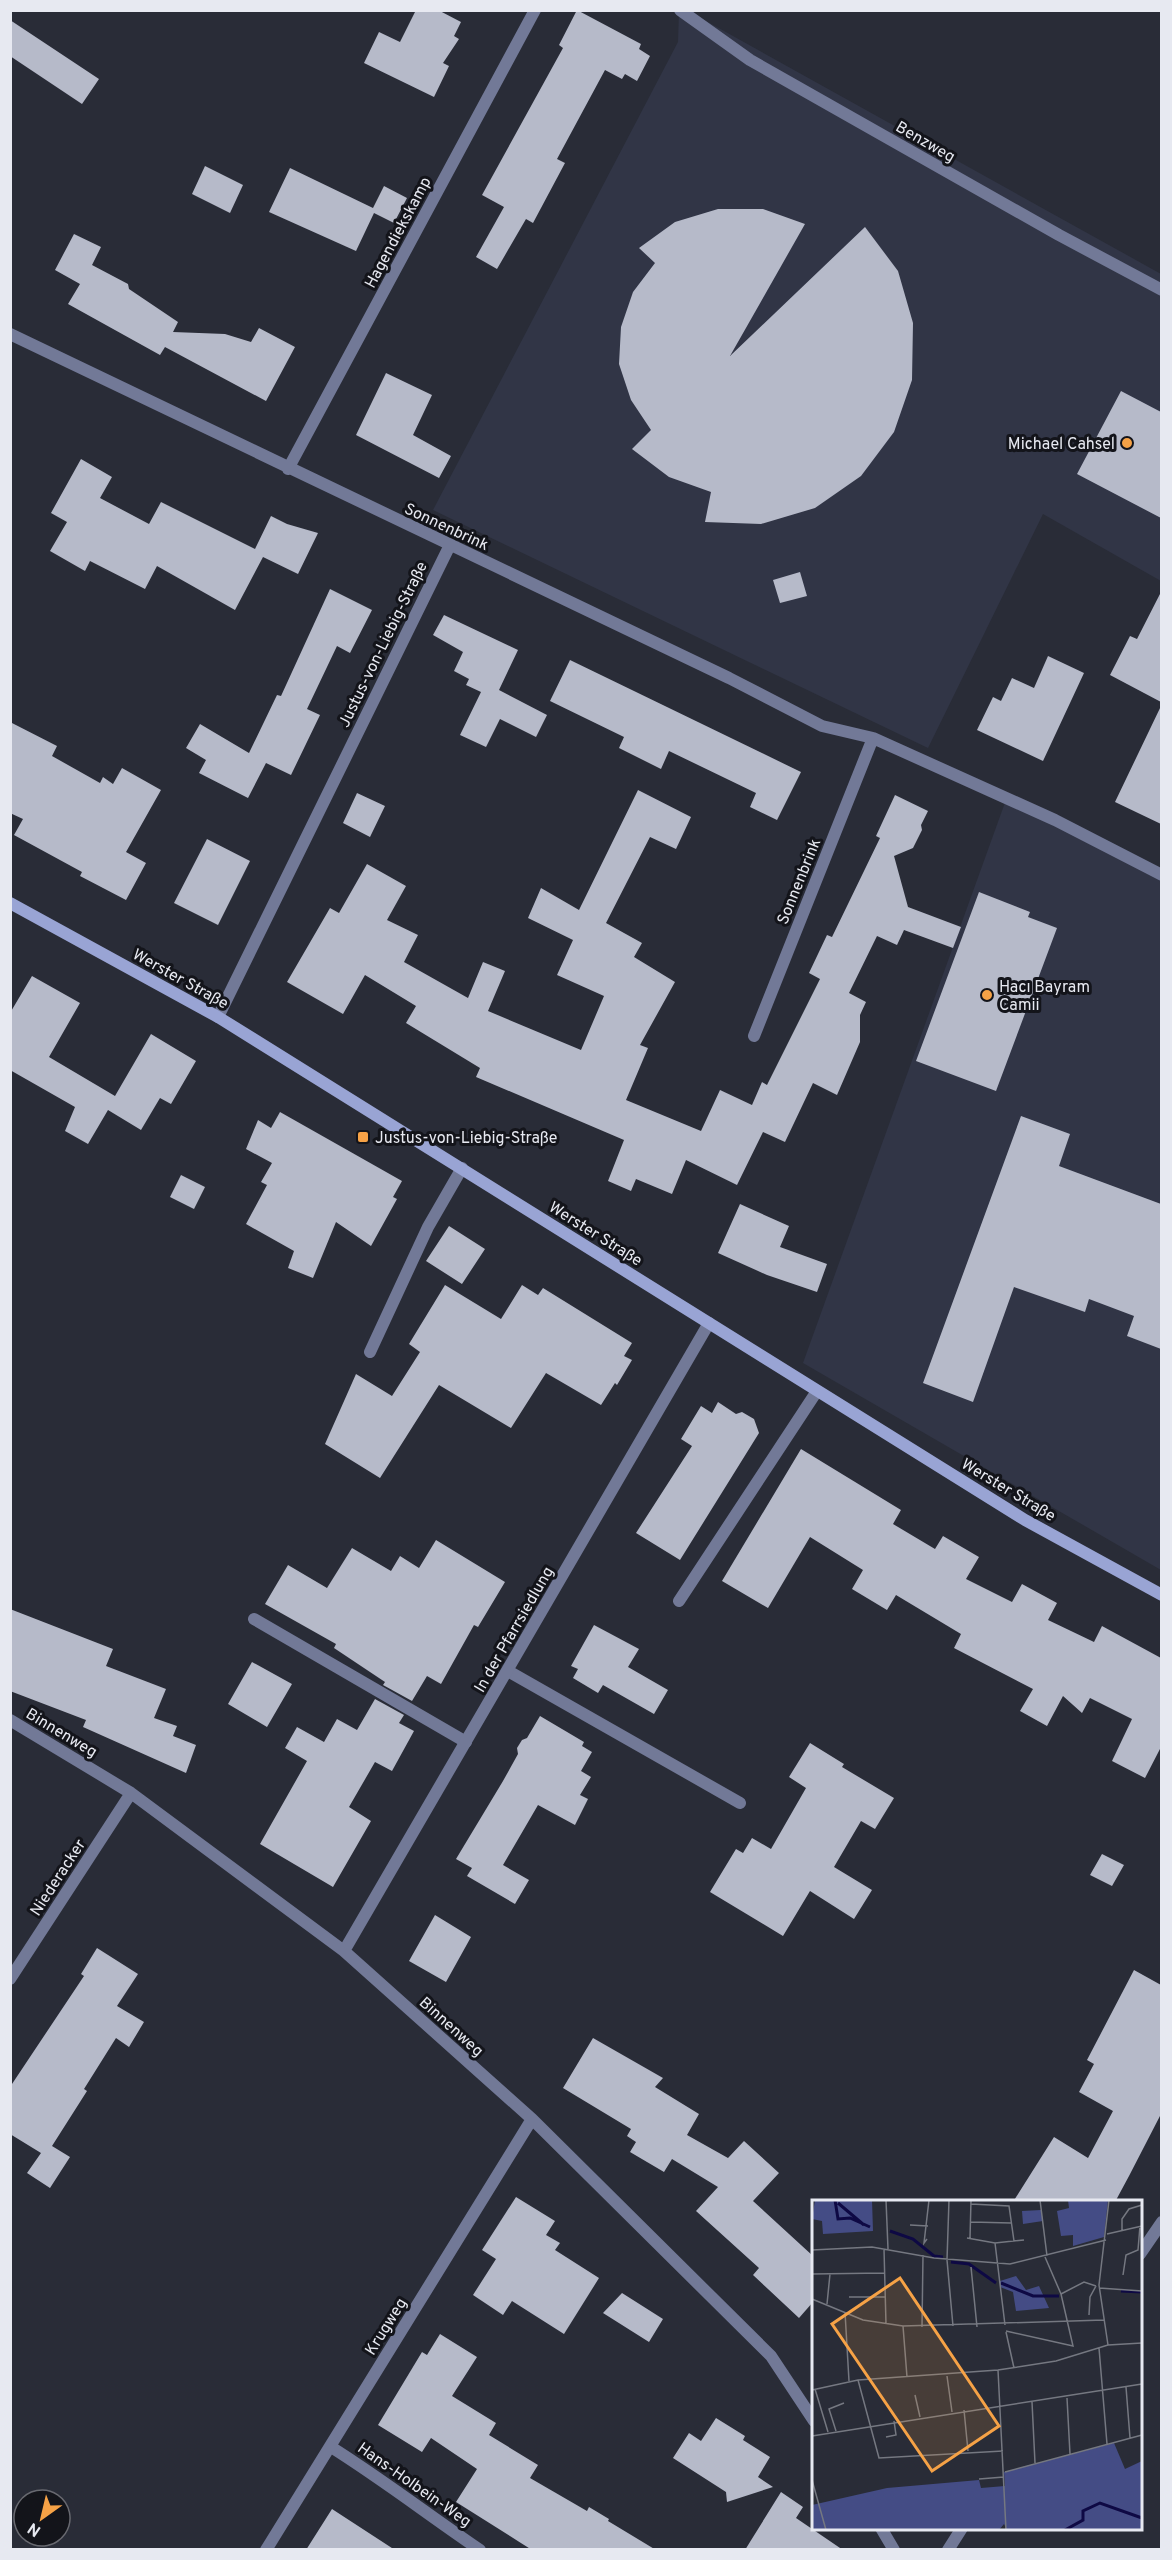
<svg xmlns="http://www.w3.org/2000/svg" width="1172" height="2560" font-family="Overpass,sans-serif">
  <rect width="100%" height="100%" fill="#292c37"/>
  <path fill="#313546" d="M679,11H688L1161,274V581L1043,514L928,748L433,510L678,42Z
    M1007,797L1161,878V1570L803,1363Z"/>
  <path fill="#b6bac9" d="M416,10H438L461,22L454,36L459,39L443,63L449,66L434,97L364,63L379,32L400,42Z
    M577,10L641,44L639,49L650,56L637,81L625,74L622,79L605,70L557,159L565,163L533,223L526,219L497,269L476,257L504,207L482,195L563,48L559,45Z
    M10,20L99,79L82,104L10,56Z
    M205,166L243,185L230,213L192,194Z
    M290,168L373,208L384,186L407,198L394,223L374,213L356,251L269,212Z
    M718,209H763L805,224L730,356L865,227L898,271L913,323L912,380L894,432L861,476L815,508L761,524L705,522L711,492L669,477L632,449L651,430L631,400L619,364L621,327L633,292L655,263L639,248L675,222Z
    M74,234L101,247L92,265L128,284L129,289L178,322L173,332L225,334L251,342L259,328L295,347L266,401L165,347L160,355L68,304L80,284L55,270Z
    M386,373L432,395L413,435L451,456L439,478L356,435Z
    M1121,391L1161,412V518L1077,474Z
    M81,459L112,477L100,498L149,524L161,502L255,549L271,516L287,524L318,533L298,574L263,557L235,610L157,566L145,589L90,561L85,571L50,551L67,522L51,513Z
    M800,572L807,596L780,603L773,580Z
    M330,589L372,610L350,653L337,646L307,709L320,715L291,775L266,763L248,798L199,773L206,760L186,748L200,724L249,753L277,695L281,696Z
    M1161,592V702L1110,675L1130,636L1137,639Z
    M444,615L518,650L499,690L547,715L536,737L500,719L486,747L460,735L481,692L466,685L469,679L454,671L463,652L433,635Z
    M1048,656L1084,673L1043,761L977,730L993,697L1001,701L1012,678L1034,688Z
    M570,660L801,772L777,820L750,807L756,793L669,751L661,769L619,748L624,737L550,701Z
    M1161,706V824L1115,802Z
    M10,722L57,746L52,756L100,783L103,777L113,784L122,768L161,790L126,852L146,863L126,900L80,876L82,872L14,835L23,819L10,813Z
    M638,790L691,817L676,849L650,837L606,923L642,943L634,957L675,982L640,1045L648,1048L626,1100L701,1131L720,1090L752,1105L762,1082L767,1085L820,979L809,973L827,935L832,937L880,838L876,836L895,795L928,811L921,825L922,830L913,848L894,856L908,907L961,927L953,948L904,930L897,945L877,936L849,993L866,1002L860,1015V1042L837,1095L813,1083L785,1142L763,1132L737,1185L686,1160L672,1194L636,1179L631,1191L608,1181L624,1140L476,1077L480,1068L406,1023L416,1006L365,975L343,1014L287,982L330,908L339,913L367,864L406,886L387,920L418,935L404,962L468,998L483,962L505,971L488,1011L581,1050L604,996L557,975L573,940L528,918L541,888L579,910Z
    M357,793L385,806L370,837L343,823Z
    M207,839L250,861L218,925L174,903Z
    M979,892L1030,912L1028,917L1057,928L996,1091L916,1061Z
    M32,976L80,1003L49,1057L115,1096L151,1034L196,1061L171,1104L160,1098L141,1130L108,1110L88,1144L65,1131L75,1107L10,1070V1013Z
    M280,1112L402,1181L393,1197L397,1199L371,1246L336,1222L313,1278L288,1268L294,1251L246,1224L267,1185L261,1182L272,1163L246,1149L258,1120L271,1128Z
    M1021,1116L1070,1134L1059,1166L1161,1204V1349L1127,1336L1134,1316L1089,1299L1085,1312L1014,1287L973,1402L923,1383Z
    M181,1175L205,1187L194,1209L170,1197Z
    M740,1204L789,1226L780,1247L827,1264L817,1292L767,1275L718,1253Z
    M449,1226L485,1249L462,1284L426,1261Z
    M445,1285L501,1319L522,1285L538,1295L543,1288L632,1343L624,1356L632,1360L617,1385L615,1383L601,1405L546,1373L511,1428L439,1385L380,1478L325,1444L356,1374L392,1396L420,1352L409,1344Z
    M718,1402L736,1414L742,1412L754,1419L759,1433L680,1560L636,1533L692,1446L681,1439L701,1406L712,1413Z
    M801,1449L901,1510L893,1524L935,1549L943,1536L979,1557L966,1579L1012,1602L1022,1584L1057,1603L1048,1620L1094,1642L1102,1626L1161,1658V1747L1145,1778L1112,1761L1132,1719L1090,1698L1082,1713L1063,1696L1047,1726L1020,1711L1033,1689L954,1648L961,1634L896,1595L887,1610L852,1589L863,1570L810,1537L768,1608L722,1581Z
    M436,1540L505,1582L478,1627L474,1625L441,1684L427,1676L412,1701L383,1685L385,1682L334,1648L336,1644L265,1604L288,1565L327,1588L352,1548L391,1571L400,1556L419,1568Z
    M10,1609L113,1649L106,1666L166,1689L154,1718L177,1726L173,1736L196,1745L186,1773L83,1727L86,1720L10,1691Z
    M594,1625L639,1649L628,1667L668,1690L654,1714L603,1685L598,1693L573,1678L578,1669L571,1666Z
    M252,1662L292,1684L267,1727L228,1704Z
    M375,1699L404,1715L399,1723L414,1731L392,1771L375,1762L349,1807L371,1821L333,1887L260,1844L307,1761L285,1748L297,1727L324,1742L337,1719L357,1730Z
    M540,1716L584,1742L582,1746L592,1752L581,1771L591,1777L580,1795L588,1799L575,1825L538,1805L503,1865L529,1880L515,1904L467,1876L472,1868L456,1859L503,1781L518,1754L517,1748L522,1740L527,1738Z
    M810,1743L844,1764L842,1767L894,1798L875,1829L861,1821L834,1867L872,1890L854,1919L810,1891L783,1936L710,1892L736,1849L743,1853L752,1838L771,1849L806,1788L789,1777Z
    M1102,1854L1124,1865L1112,1886L1090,1875Z
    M435,1915L471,1937L446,1982L409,1961Z
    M97,1948L138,1974L117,2006L144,2022L129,2047L116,2038L84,2089L87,2091L52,2146L70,2157L50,2188L27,2173L41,2153L10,2134V2087L84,1976L81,1974Z
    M1134,1970L1161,1985V2114L1129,2176L1115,2202H1013L1054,2137L1088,2158L1113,2111L1079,2092L1094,2064L1087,2060Z
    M593,2038L663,2078L655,2087L699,2114L687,2135L728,2158L744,2141L779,2173L753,2201L813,2256V2302L799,2318L753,2275L759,2268L696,2211L718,2187L672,2159L664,2172L630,2152L636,2142L627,2136L631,2129L563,2088Z
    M516,2197L555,2221L546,2235L560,2243L555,2250L599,2278L564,2334L512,2301L503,2315L473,2295L496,2259L482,2250Z
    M622,2293L663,2319L649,2342L603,2313Z
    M440,2334L477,2357L452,2396L496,2423L489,2435L538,2465L530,2478L587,2511L589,2507L609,2519L608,2521L656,2550H532L456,2502L477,2469L431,2438L422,2452L378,2425L422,2352L427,2355Z
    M716,2418L745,2436L743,2440L770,2457L758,2477L773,2487L727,2502L726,2492L673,2458L689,2433L701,2441Z
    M781,2492L803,2507L796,2518L843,2550H745Z
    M332,2509L395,2550H306Z"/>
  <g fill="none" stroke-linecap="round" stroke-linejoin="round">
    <path stroke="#727997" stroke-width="12" d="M370,1352L428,1227L462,1168
      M679,1601L817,1391
      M254,1619L466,1742
      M508,1671L740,1803"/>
    <path stroke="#727997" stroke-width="12" d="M680,10L750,60L1059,235L1162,290
      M10,334L729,678L822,726L873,738L1055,820L1162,875
      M288,469L535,10
      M218,1017L450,545
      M754,1036L873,738
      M10,1720L131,1793L344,1951L532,2119L771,2356L814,2421
      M344,1951L709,1323
      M10,1979L131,1793
      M1140,2254L1162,2222
      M331,2447C382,2479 430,2516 480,2550
      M881,2528L894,2550
      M266,2550L532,2119
      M948,2550L962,2528"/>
    <path stroke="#99a4d4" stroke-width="12" d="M10,903L218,1017L1025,1520L1162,1595"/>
  </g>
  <g fill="#f6a246" stroke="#13141a" stroke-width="2">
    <circle cx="1127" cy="443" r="6"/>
    <circle cx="987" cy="995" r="6"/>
    <rect x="357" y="1131" width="12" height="12" rx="3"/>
  </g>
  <g text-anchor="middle" stroke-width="6" stroke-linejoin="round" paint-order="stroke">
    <g font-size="16" fill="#e7e9f1" stroke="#13141a">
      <text transform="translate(926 141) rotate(30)" y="6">Benzweg</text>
      <text transform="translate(397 232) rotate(-62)" y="6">Hagendiekskamp</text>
      <text transform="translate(447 526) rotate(25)" y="6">Sonnenbrink</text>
      <text transform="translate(382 644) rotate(-64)" y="6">Justus-von-Liebig-Straße</text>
      <text transform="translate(798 881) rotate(-68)" y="6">Sonnenbrink</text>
      <text transform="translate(181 978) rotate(29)" y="6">Werster Straße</text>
      <text transform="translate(596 1233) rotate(32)" y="6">Werster Straße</text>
      <text transform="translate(1009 1489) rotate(31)" y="6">Werster Straße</text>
      <text transform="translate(513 1629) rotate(-60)" y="6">In der Pfarrsiedlung</text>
      <text transform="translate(62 1732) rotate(31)" y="6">Binnenweg</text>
      <text transform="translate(57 1877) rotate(-57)" y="6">Niederacker</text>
      <text transform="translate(452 2026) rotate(42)" y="6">Binnenweg</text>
      <text transform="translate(385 2326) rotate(-58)" y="6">Krugweg</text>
      <text transform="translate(415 2484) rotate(35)" y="6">Hans-Holbein-Weg</text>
    </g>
    <g font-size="16" fill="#e7e9f1" stroke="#13141a" text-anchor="start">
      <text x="1115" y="449" text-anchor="end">Michael Cahsel</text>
      <text x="999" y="992">Hacı Bayram<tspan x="999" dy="18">Camii</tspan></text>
      <text x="375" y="1143">Justus-von-Liebig-Straße</text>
    </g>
  </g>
  <g transform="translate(812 2200)">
    <rect width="330" height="330" fill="#292c37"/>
    <path d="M3,0H60L61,31L11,34L10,21L0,19ZM256,0H296L292,37L261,46V35L249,36L245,11L257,8ZM229,10L231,21L211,24L210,11ZM204,76L214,90L227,86L237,108L204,111L201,92L188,87V81ZM302,243L313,269L330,261V330H195L192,324L187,330H0V305L75,288L167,280L169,288L193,286L192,272Z" fill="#444c85"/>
    <path fill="none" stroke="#0e0944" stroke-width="3" d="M23,0L26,19L38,18L58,27M26,3L52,25M78,31L101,39L122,56L131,57M139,62L157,64L184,83M189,83L221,96H247M309,91L330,92M253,330L271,320V311L288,303L330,318"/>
    <path fill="none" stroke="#757881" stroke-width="1.5" d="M74,0L76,49M137,0L135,60L141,126M228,0L235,56M159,4L197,6L202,41M159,22L199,23M98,25L116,26M310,31V19L317,9L330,5M295,34L330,26M155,38L183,43L212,40M158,38L159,0M115,39L112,43L117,0M183,43L193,125M72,49L74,124M0,50L60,47L122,58L198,64L294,40M159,67L165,127M0,74L72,73M311,75L314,55L326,50L328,26M287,88L330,91M249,94L272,82L284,86M37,97H73M0,99L51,120L91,126L292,120M15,104L18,74M33,112L37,181M277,115L278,97L284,86M91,126L95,177M110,127L111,55M194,131L261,146L249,94L233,57M194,132L202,168M296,145L287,85L297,0M287,148L295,244M186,170L194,330M135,176L140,212M46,180L67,258L191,251M314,187L318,238M3,189L16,232M0,190L46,180L186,170L244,161L296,145L330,143M103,195L108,217M255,198L258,254M220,202L223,263M152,210L156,251M24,231L17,209L32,203M0,236L330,184M74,237L84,235L82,221M193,272L330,235M167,279L192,277M0,280L14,330"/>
    <path fill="#f6a246" fill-opacity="0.15" stroke="#f6a246" stroke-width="3" d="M88,78L187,226L120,271L20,124Z"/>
    <rect width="330" height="330" fill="none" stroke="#e7e9f1" stroke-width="3"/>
  </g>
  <rect width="1172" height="2560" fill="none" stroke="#e7e9f1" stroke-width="24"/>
  <g transform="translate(42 2518) rotate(214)"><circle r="28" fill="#13141a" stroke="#686970" stroke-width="1.5"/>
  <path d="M0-4.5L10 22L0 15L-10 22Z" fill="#f6a246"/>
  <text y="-9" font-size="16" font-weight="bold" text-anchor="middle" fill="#e7e9f1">N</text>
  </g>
</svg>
